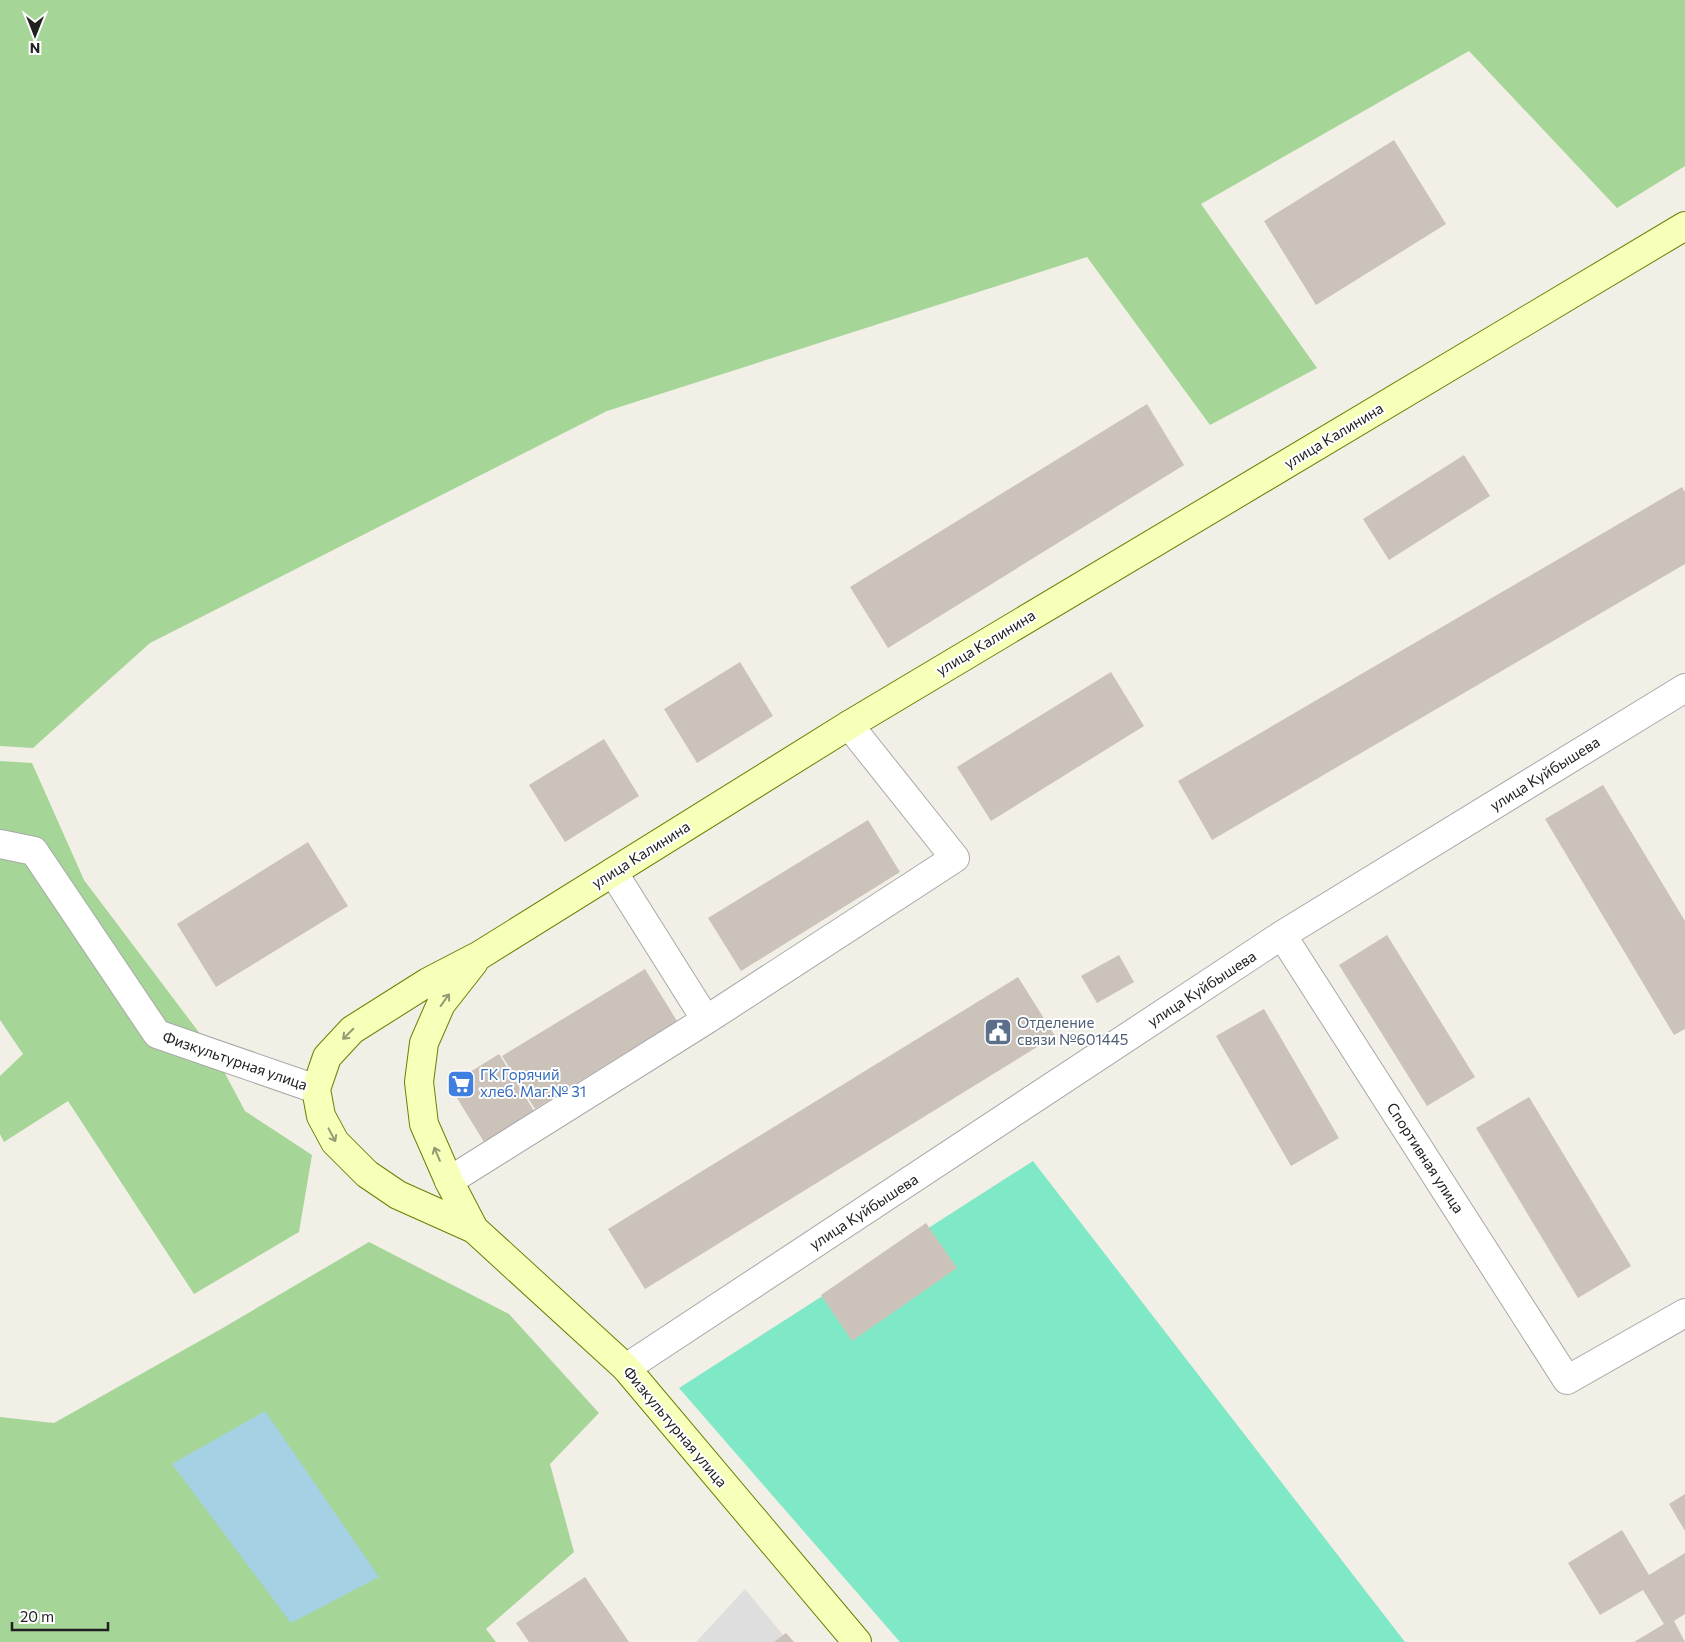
<svg xmlns="http://www.w3.org/2000/svg" width="1685" height="1642" font-family="Commissioner,sans-serif">
  <rect width="100%" height="100%" fill="#f2efe7"/>
  <path fill="#dfdede" d="M745,1589L789,1642H696Z"/>
  <path fill="#a6d598" d="M0,0H1685V166L1617,208L1469,51L1201,204L1317,368L1210,425L1087,257L607,411L150,643L33,748L0,746Z
    M0,761L32,763L84,880L213,1051L245,1111L312,1155L299,1232L194,1294L68,1101L4,1142L0,1134V1076L23,1054L0,1020Z
    M369,1242L509,1314L599,1413L550,1464L574,1552L486,1629L496,1642H0V1417L54,1423L221,1329Z"/>
  <path fill="#7fe8c6" d="M1033,1161L1405,1642H900L679,1388Z"/>
  <path fill="#a4d1e3" d="M265,1411L379,1577L291,1623L172,1464Z"/>
  <path fill="#cbc2b9" d="M1394,140L1446,224L1316,305L1264,221Z
    M1147,404L1184,465L888,648L850,587Z
    M1464,455L1490,496L1389,560L1363,519Z
    M1682,487L1685,492V564L1212,840L1178,781Z
    M740,662L773,716L697,763L664,709Z
    M1111,672L1144,726L991,821L957,767Z
    M604,739L639,796L565,842L529,785Z
    M1603,785L1685,921V1029L1674,1035L1545,819Z
    M868,820L900,872L741,971L708,918Z
    M308,842L348,906L216,987L177,924Z
    M1387,935L1475,1077L1427,1106L1339,965Z
    M1119,955L1134,982L1097,1003L1081,976Z
    M645,969L677,1021L535,1109L502,1056Z
    M1018,977L1055,1036L645,1289L608,1229Z
    M1264,1009L1339,1138L1291,1166L1216,1036Z
    M499,1054L534,1111L484,1142L449,1085Z
    M1529,1097L1631,1266L1578,1298L1476,1128Z
    M926,1223L957,1268L852,1341L821,1295Z
    M1685,1494V1531L1669,1504Z
    M1622,1530L1649,1575L1685,1553V1614L1674,1621L1685,1642H1634L1664,1624L1643,1590L1600,1615L1568,1563Z
    M585,1577L629,1642H529L516,1623Z
    M786,1633L794,1642H774Z"/>
  <g fill="none" stroke-linecap="round" stroke-linejoin="round">
    <g stroke="#a8a8a8" stroke-width="30">
      <path id="street" d="M0,844L34,851L157,1034L316,1089
        M613,872L706,1020
        M1282,935L1567,1380L1685,1313
        M449,1181L706,1020L955,858L849,725
        M626,1368L1282,935L1685,688"/>
    </g>
    <g stroke="#6a8000" stroke-width="30">
      <path id="secondary" d="M474,962L441,1004L424,1043L419,1082L424,1124L449,1181L474,1229
        M857,1642L626,1368L474,1229L398,1195L367,1174L335,1142L321,1116L316,1089L327,1057L352,1030L428,982L480,955L849,725L1685,226"/>
    </g>
    <use href="#street" stroke="#fff" stroke-width="28"/>
    <use href="#secondary" stroke="#f7ffb8" stroke-width="28"/>
  </g>
  <defs><path id="oneway-shaft" d="M-6 0H5M1.5-3L5.5 0L1.5 3" fill="none" stroke-width="1.6" stroke-linecap="round" stroke-linejoin="round" transform="scale(1.25)"/></defs>
  <g stroke="#979b74">
    <use href="#oneway-shaft" transform="translate(445 1000) rotate(-54)"/>
    <use href="#oneway-shaft" transform="translate(348 1034) rotate(135)"/>
    <use href="#oneway-shaft" transform="translate(332 1135) rotate(62)"/>
    <use href="#oneway-shaft" transform="translate(437 1154) rotate(-113)"/>
  </g>
  <defs>
    <g id="civic-square" transform="scale(1.4375)"><rect x="-9" y="-9" width="18" height="18" rx="4" fill="#5c6f8a" stroke="#fff"/><path d="M-.6-6.5H3V-4.5H.6V-3L4-1V1h2V6H-6V1h2V-1L-.6-3ZM-1.2 2.5V6h2.4V2.5Z" fill="#fff"/></g>
    <g id="supermarket-square" transform="scale(1.4375)"><rect x="-9" y="-9" width="18" height="18" rx="4" fill="#3f7fe0" stroke="#fff"/><path d="M-6-5.5h2.5l.6 2H6L4.5 2H-2.5L-4.4-4H-6ZM-1.5 3.2a1.3 1.3 0 1 0 .1 0ZM3 3.2a1.3 1.3 0 1 0 .1 0Z" fill="#fff"/></g>
  </defs>
  <g fill-rule="evenodd">
    <use href="#civic-square" x="998" y="1032"/>
    <use href="#supermarket-square" x="461" y="1084"/>
  </g>
  <g text-anchor="middle" stroke-width="4" stroke-linejoin="round" paint-order="stroke">
    <g font-size="15" fill="#212121" stroke="#fff">
      <text transform="translate(1334 436) rotate(-31)" y="5">улица Калинина</text>
      <text transform="translate(986 643) rotate(-31)" y="5">улица Калинина</text>
      <text transform="translate(1545 774) rotate(-32)" y="5">улица Куйбышева</text>
      <text transform="translate(641 855) rotate(-32)" y="5">улица Калинина</text>
      <text transform="translate(1202 989) rotate(-33)" y="5">улица Куйбышева</text>
      <text transform="translate(235 1061) rotate(19)" y="5">Физкультурная улица</text>
      <text transform="translate(1425 1158) rotate(57)" y="5">Спортивная улица</text>
      <text transform="translate(864 1212) rotate(-33)" y="5">улица Куйбышева</text>
      <text transform="translate(675 1427) rotate(50)" y="5">Физкультурная улица</text>
    </g>
    <g font-size="15" fill="#4e5e75" stroke="#fff" text-anchor="start">
      <text x="1017" y="1028">Отделение<tspan x="1017" dy="17">связи №601445</tspan></text>
    </g>
    <g font-size="15" fill="#366cbe" stroke="#fff" text-anchor="start">
      <text x="480" y="1080">ГК Горячий<tspan x="480" dy="17">хлеб. Маг.№ 31</tspan></text>
    </g>
  </g>
  <g transform="translate(35 35) rotate(180)" stroke="#ffffff" stroke-width="4" paint-order="stroke">
  <path d="M0-4L9 19L0 12L-9 19Z" fill="#212121"/>
  <text y="-8" font-size="14" font-weight="bold" text-anchor="middle" fill="#212121">N</text>
  </g>
  <path d="M12 1622v8h96v-8" fill="none" stroke="#212121" stroke-width="2.5"/>
  <text x="20" y="1622" font-size="15" fill="#212121" stroke="#ffffff" stroke-width="4" paint-order="stroke">20 m</text>
</svg>
